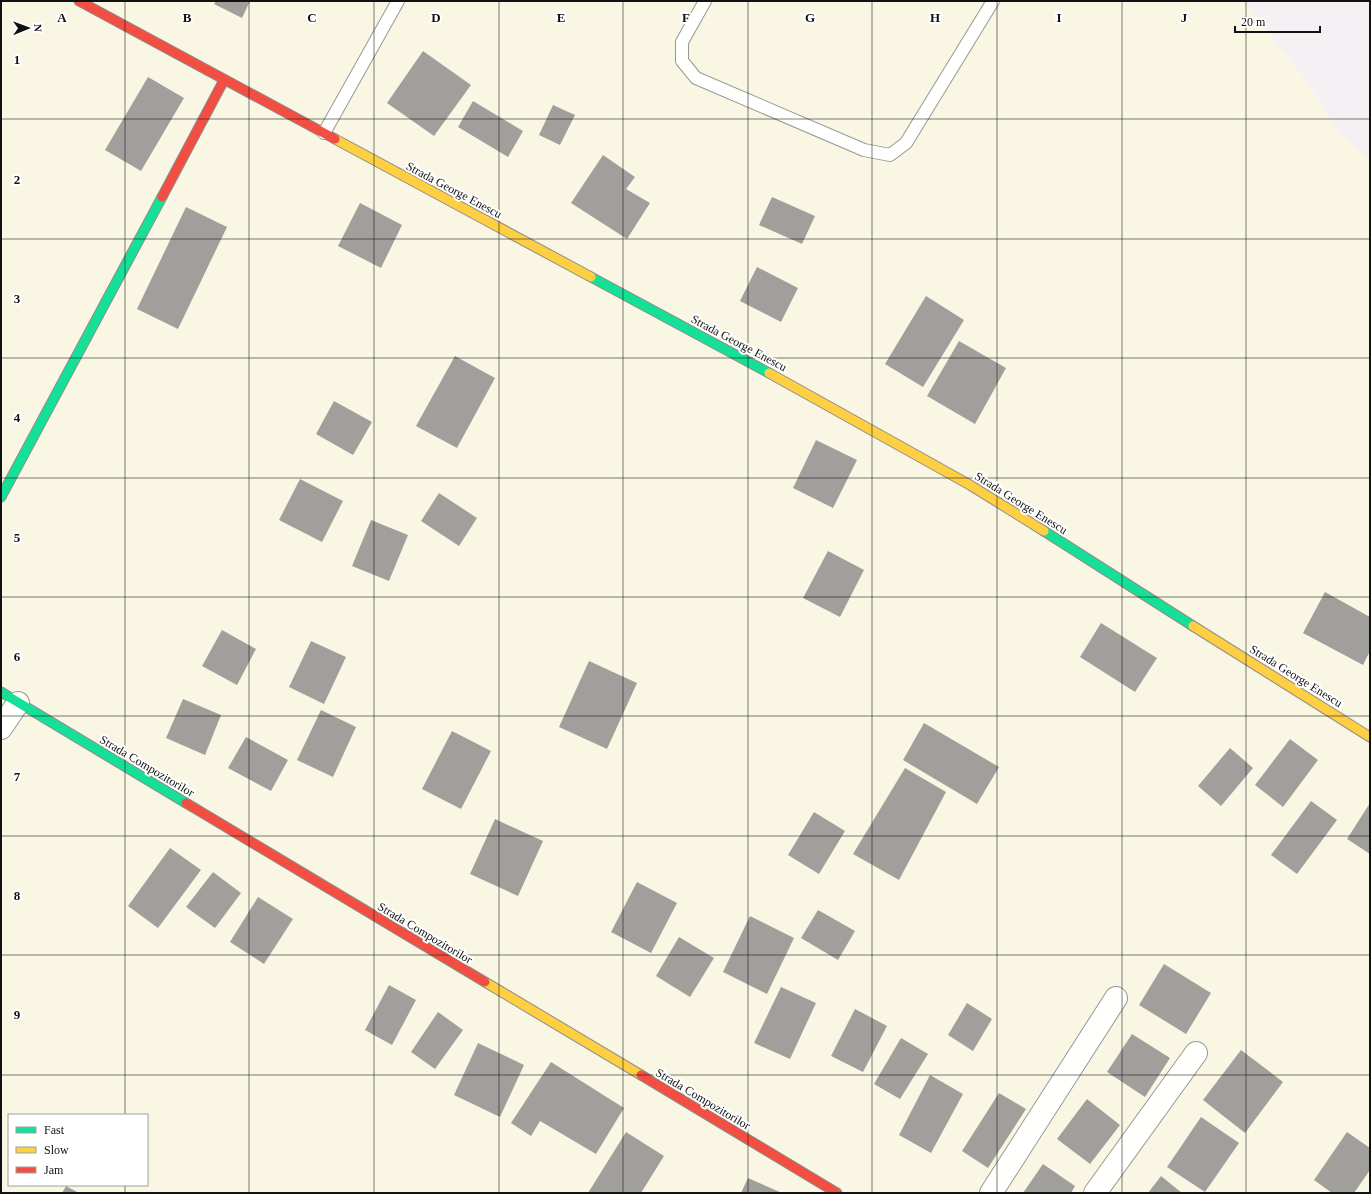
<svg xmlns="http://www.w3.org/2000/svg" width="1371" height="1194" font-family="Georgia,serif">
  <rect width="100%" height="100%" fill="#fdfcf7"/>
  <path fill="#f5f0f3" d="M1244,1H1370V160L1339,134L1313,91Z"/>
  <path fill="#f9f7e4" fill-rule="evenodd" d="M1,1H1244L1313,91L1339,134L1370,160V1193H1ZM9,1115H147V1185H9Z"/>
  <path fill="#a19f9c" d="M216,1H250L242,18L214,4Z
    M423,51L471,85L434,136L387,103Z
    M148,77L184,98L141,171L105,150Z
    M473,101L523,131L508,157L458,127Z
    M553,105L575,115L560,145L539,135Z
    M603,155L635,177L626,189L650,203L627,239L571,203Z
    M772,197L815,216L802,244L759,225Z
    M360,203L402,225L381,268L338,246Z
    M186,207L227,227L178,329L137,309Z
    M757,267L798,288L781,322L740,301Z
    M926,296L964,320L923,387L885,364Z
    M959,341L1006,368L975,424L927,396Z
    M455,356L495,378L457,448L416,426Z
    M334,401L372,422L353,455L316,434Z
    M816,440L857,460L833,508L793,488Z
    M300,479L343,501L322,542L279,520Z
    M439,493L477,518L459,546L421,521Z
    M371,520L408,535L389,581L352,566Z
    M828,551L864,570L840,617L803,598Z
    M1325,592L1370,617V651L1363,665L1303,633Z
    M1101,623L1157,658L1135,692L1080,657Z
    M222,630L256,649L237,685L202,666Z
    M311,641L346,657L324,704L289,687Z
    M589,661L637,683L607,749L559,727Z
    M183,699L221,715L205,755L166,738Z
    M321,710L356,727L333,777L297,760Z
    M924,723L999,767L977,804L903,760Z
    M452,731L491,751L461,809L422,789Z
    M246,737L288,760L271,791L228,768Z
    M1290,739L1318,760L1283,807L1255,785Z
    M1230,748L1253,768L1221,806L1198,786Z
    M905,768L946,792L899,880L853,854Z
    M1311,801L1337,820L1297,874L1271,855Z
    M1370,803V854L1347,839Z
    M814,812L845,831L819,874L788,855Z
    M495,819L543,841L518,896L470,874Z
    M170,848L201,870L158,928L128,906Z
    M213,872L241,893L215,928L186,907Z
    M637,882L677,903L651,953L611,932Z
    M258,897L293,919L264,964L230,942Z
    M818,910L855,931L838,960L801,938Z
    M750,916L794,938L767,994L723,972Z
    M679,937L714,958L690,997L656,976Z
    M1164,964L1211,993L1186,1034L1139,1005Z
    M389,985L416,1000L392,1045L365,1030Z
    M781,987L816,1003L790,1059L754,1043Z
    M967,1003L992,1019L973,1051L948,1035Z
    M855,1009L887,1026L863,1072L831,1056Z
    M438,1012L463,1030L435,1069L411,1052Z
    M1132,1034L1170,1058L1145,1097L1107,1072Z
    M901,1038L928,1054L900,1099L874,1084Z
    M478,1043L524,1065L500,1117L454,1095Z
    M1241,1050L1283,1082L1245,1133L1203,1100Z
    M551,1062L624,1108L596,1154L540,1121L531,1136L511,1123Z
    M930,1075L963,1094L931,1153L899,1135Z
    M999,1093L1026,1109L988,1168L962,1151Z
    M1087,1099L1120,1125L1090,1164L1057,1139Z
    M1201,1117L1239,1143L1205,1192L1167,1167Z
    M626,1132L664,1156L641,1193H588Z
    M1347,1132L1370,1148V1170L1354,1193H1332L1314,1180Z
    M1043,1164L1075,1186L1071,1193H1023Z
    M1161,1176L1182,1193H1148Z
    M748,1178L782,1193H741Z
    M66,1186L79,1193H62Z"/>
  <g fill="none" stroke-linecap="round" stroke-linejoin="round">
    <g stroke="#979795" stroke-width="14">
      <path id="lane" d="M705,1L682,42V61L696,78L864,150L890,155L906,143L993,1
        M324,133L398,1"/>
    </g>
    <g stroke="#979795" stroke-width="24">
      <path id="street" d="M1,728L18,703
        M991,1193L1116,998
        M1095,1193L1196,1053"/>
    </g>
    <g stroke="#8e8d8b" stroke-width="11">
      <path id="fast" d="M591,277L769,373
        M1,497L162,197
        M1044,531L1193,626
        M1,692L186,803"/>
    </g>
    <g stroke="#8e8d8b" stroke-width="11">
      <path id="slow" d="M335,139L591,277
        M769,373L970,485L1044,531
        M1193,626L1370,737
        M485,982L641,1075"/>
    </g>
    <g stroke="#8e8d8b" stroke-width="11">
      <path id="jam" d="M79,1L335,139
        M162,197L224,80
        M186,803L485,982
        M641,1075L837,1193"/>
    </g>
    <use href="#lane" stroke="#fffffe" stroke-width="12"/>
    <use href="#street" stroke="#fffffe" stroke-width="22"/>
    <use href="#fast" stroke="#16e098" stroke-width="9"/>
    <use href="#slow" stroke="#ffcf43" stroke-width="9"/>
    <use href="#jam" stroke="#f24e42" stroke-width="9"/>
  </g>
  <path fill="none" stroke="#111" stroke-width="1" stroke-opacity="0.55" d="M125,1V1115M249,1V1193M374,1V1193M499,1V1193M623,1V1193M748,1V1193M872,1V1193M997,1V1193M1122,1V1193M1246,1V1193M1,119H1370M1,239H1370M1,358H1370M1,478H1370M1,597H1370M1,716H1370M1,836H1370M1,955H1370M1,1075H1370M125,1185V1193"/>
  <g text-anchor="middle" stroke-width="4" stroke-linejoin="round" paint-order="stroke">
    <g font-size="12" fill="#111" stroke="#fff">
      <text transform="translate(454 190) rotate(28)" y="4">Strada George Enescu</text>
      <text transform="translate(739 343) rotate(28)" y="4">Strada George Enescu</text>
      <text transform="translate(1021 503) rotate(32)" y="4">Strada George Enescu</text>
      <text transform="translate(1296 676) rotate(32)" y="4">Strada George Enescu</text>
      <text transform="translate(147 766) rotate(31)" y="4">Strada Compozitorilor</text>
      <text transform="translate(425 933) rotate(31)" y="4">Strada Compozitorilor</text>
      <text transform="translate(703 1099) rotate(31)" y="4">Strada Compozitorilor</text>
    </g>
  </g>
  <g font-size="13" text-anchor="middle" font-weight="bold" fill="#111" stroke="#fff" stroke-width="4" stroke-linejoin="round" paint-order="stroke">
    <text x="62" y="22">A</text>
    <text x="187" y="22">B</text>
    <text x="312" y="22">C</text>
    <text x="436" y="22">D</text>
    <text x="561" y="22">E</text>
    <text x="686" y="22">F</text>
    <text x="810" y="22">G</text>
    <text x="935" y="22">H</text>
    <text x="1059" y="22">I</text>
    <text x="1184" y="22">J</text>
    <text x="17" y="64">1</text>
    <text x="17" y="184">2</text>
    <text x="17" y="303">3</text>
    <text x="17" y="422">4</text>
    <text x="17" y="542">5</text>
    <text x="17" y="661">6</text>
    <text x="17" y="781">7</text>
    <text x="17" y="900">8</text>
    <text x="17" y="1019">9</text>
  </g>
  <rect width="1371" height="1194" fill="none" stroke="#111111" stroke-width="4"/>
  <rect x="8" y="1114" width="140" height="72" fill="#ffffff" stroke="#a0a0a0"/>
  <rect x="16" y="1127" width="20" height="6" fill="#16e098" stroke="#a0a0a0"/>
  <text x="44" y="1134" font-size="12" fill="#111111">Fast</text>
  <rect x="16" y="1147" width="20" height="6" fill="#ffcf43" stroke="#a0a0a0"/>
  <text x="44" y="1154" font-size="12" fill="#111111">Slow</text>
  <rect x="16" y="1167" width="20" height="6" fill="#f24e42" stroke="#a0a0a0"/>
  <text x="44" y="1174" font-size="12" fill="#111111">Jam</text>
  <g transform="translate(28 28) rotate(89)" stroke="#ffffff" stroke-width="3" paint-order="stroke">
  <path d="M0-3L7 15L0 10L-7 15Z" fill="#111111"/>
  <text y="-6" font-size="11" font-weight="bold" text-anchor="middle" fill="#111111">N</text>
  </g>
  <path d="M1235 26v6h85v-6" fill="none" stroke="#111111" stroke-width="2"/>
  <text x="1241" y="26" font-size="12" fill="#111111" stroke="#ffffff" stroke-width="3" paint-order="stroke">20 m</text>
</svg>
